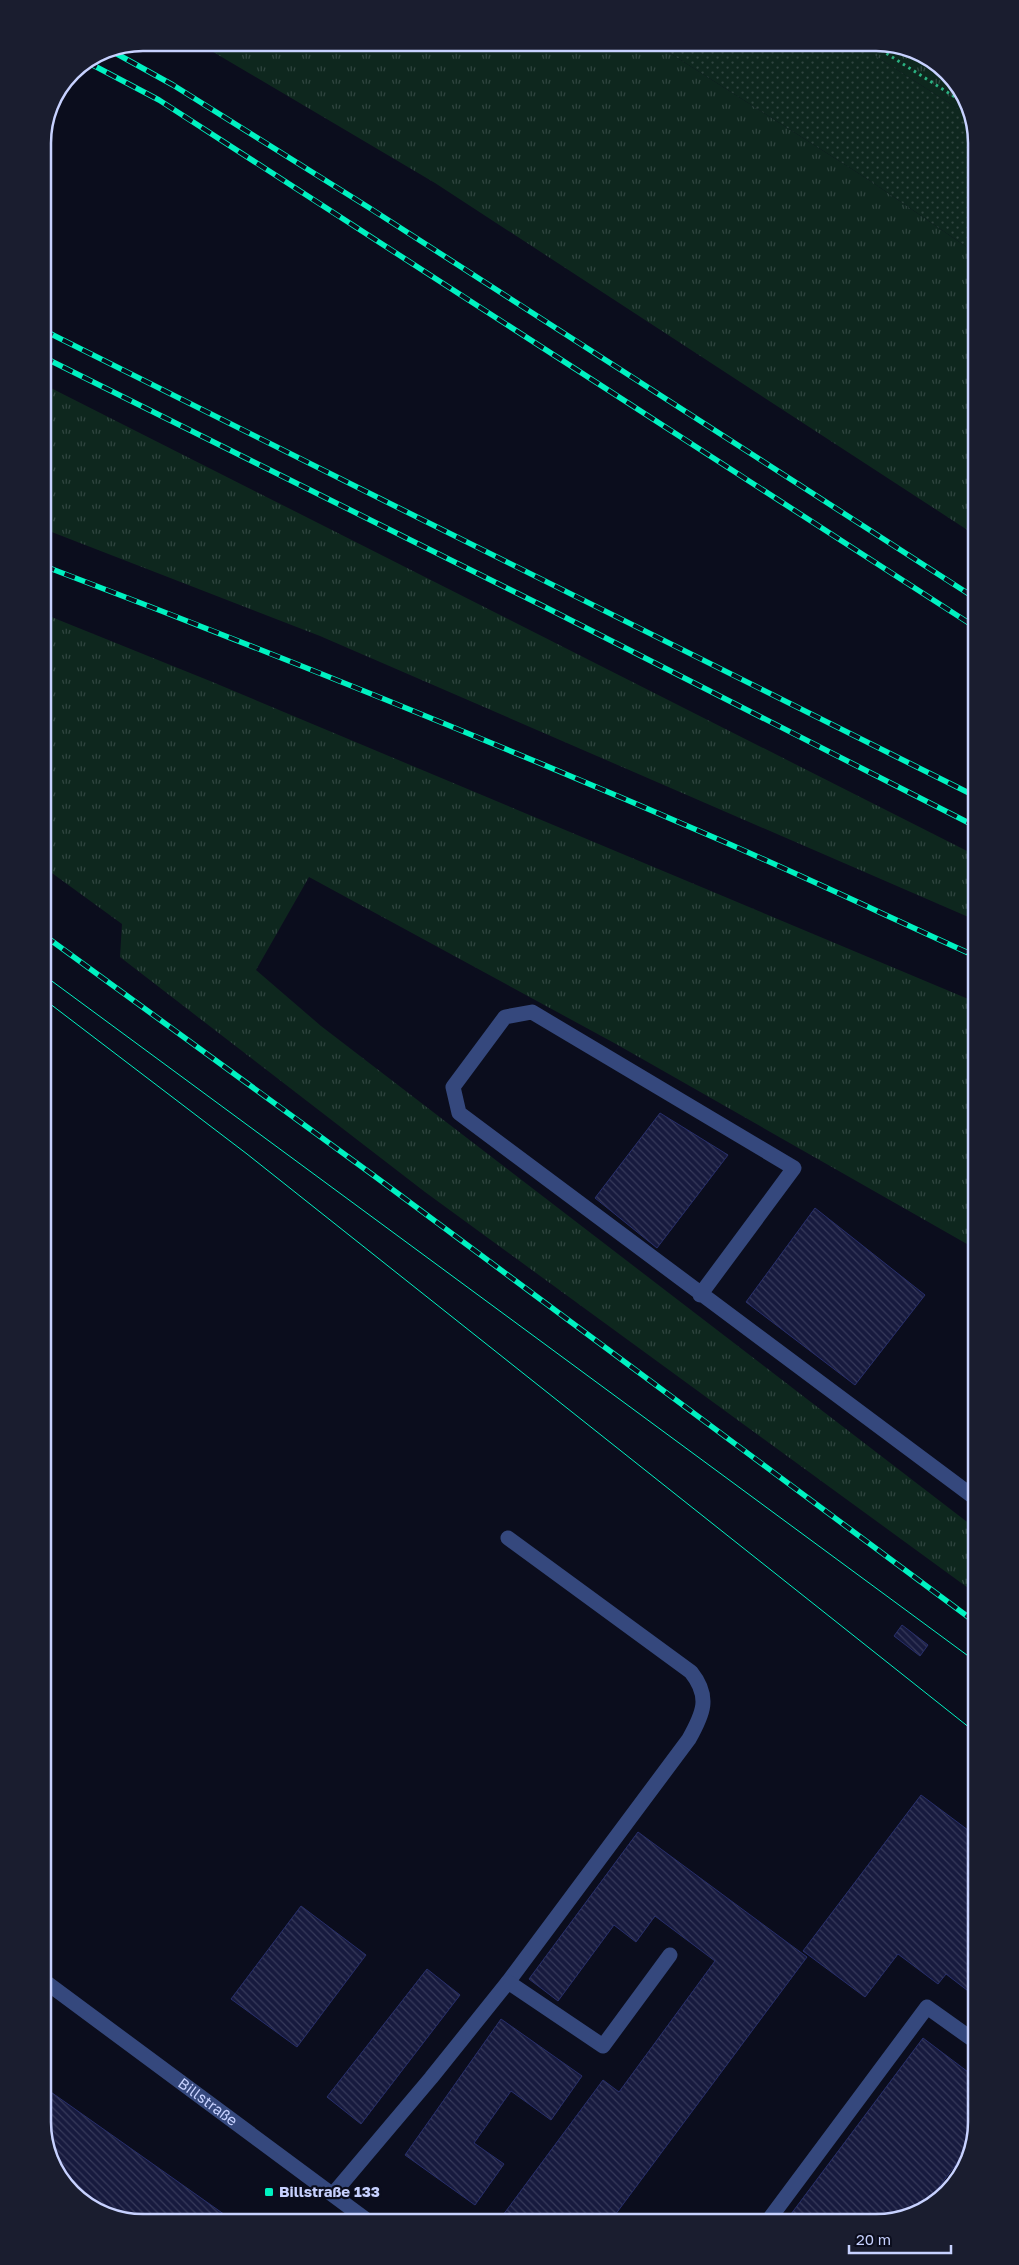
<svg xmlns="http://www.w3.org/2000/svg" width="1019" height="2265" font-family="'Golos Text',sans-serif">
  <defs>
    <pattern id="grass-tufts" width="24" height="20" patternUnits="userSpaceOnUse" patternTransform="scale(1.25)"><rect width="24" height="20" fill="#0e271e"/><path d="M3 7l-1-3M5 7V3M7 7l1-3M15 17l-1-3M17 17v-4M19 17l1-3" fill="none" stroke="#304540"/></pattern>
    <pattern id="garden-dots" width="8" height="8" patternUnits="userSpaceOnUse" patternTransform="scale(1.25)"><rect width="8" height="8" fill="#0e271e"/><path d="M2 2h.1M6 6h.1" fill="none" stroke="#304540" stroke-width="1.8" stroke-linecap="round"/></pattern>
    <pattern id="building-back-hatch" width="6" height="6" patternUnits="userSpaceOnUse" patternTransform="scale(1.25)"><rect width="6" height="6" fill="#171a3e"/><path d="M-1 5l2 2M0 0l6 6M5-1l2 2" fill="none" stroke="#373a5b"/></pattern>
  </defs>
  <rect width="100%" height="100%" fill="#0b0d1d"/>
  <path fill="url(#grass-tufts)" d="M198,43H654L869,180L971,250L972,533L435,183Z
    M855,43H883L910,53L947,77L971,110V117Z
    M43,384L973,854V919L320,636L44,529Z
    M44,614L210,681L973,1001L974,1248L616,1044L309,877L256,970L321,1026L975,1528V1593L425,1192L120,957L122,924L45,868Z"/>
  <path fill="url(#garden-dots)" d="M654,43H855L971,117V250L869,180Z"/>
  <path fill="url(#building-back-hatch)" stroke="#282f6b" d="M660,1113L728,1155L657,1248L595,1198Z
    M815,1208L925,1295L855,1385L746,1302Z
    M902,1625L928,1645L920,1656L894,1636Z
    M921,1795L976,1836V1997L946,1974L938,1984L898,1954L865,1997L803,1951Z
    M638,1832L807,1957L612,2219L509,2220L503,2215L603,2080L619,2092L715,1961L655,1916L636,1942L614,1925L558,2001L529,1979Z
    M301,1906L366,1955L297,2047L231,1999Z
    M427,1969L460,1995L361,2124L327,2097Z
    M501,2019L582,2076L551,2120L511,2091L474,2143L504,2164L475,2205L405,2155Z
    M923,2038L976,2078V2122L969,2147L927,2203L909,2217L788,2218Z
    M48,2090L235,2222H136L82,2202L48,2155Z"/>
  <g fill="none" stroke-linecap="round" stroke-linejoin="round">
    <path stroke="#2ab080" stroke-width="3" stroke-dasharray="2.5 4" stroke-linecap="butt" d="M870,43L966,104"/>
    <g stroke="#35487d" stroke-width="15">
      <path d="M700,1295L794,1168L532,1012L505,1017L453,1087L459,1113L975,1498"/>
      <path d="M508,1538L691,1672C711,1697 703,1714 689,1739L508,1982"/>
      <path id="s1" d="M47,1983L368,2221"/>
      <path d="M333,2194L431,2078L508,1982L603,2046L670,1955"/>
      <path d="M770,2218L927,2007L976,2042"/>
    </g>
    <path stroke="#00f2c1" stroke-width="1" d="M45,976L975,1661
      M45,1000L247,1154L975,1732"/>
    <g stroke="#00f2c1" stroke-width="5.5">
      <path id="rail" d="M108,49L173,85L368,207L972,596
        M87,62L159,100L972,625
        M43,330L973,795
        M43,357L543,606L973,825
        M44,566C271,652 497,743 720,840C805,877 889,917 973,955
        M45,936L373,1175L975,1622"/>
    </g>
    <use href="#rail" stroke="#0b0d1d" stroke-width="4" stroke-dasharray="11" stroke-linecap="butt"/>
  </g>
  <rect fill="#00f2c1" stroke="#0b0d1d" stroke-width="2" x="264" y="2187" width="10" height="10" rx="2.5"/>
  <g text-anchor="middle" stroke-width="4.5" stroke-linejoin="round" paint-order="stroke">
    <g font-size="15" fill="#c7d1ff" stroke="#0b0d1d">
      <text dy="5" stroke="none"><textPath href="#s1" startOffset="200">Billstraße</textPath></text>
    </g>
    <g font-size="15" font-weight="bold" fill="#c7d1ff" stroke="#0b0d1d" text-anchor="start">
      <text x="279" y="2197">Billstraße 133</text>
    </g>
  </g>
  <path d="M0 0H1019V2265H0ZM143 51H876A92 92 0 0 1 968 143V2122A92 92 0 0 1 876 2214H143A92 92 0 0 1 51 2122V143A92 92 0 0 1 143 51Z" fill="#1a1d2f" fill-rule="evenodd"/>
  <path fill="none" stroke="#c7d1ff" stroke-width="2.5" d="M143 51H876A92 92 0 0 1 968 143V2122A92 92 0 0 1 876 2214H143A92 92 0 0 1 51 2122V143A92 92 0 0 1 143 51Z"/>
  <path d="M849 2245v8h102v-8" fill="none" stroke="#c7d1ff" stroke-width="2.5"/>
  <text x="856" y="2245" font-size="15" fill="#c7d1ff" stroke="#0b0d1d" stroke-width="4" paint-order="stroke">20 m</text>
</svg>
